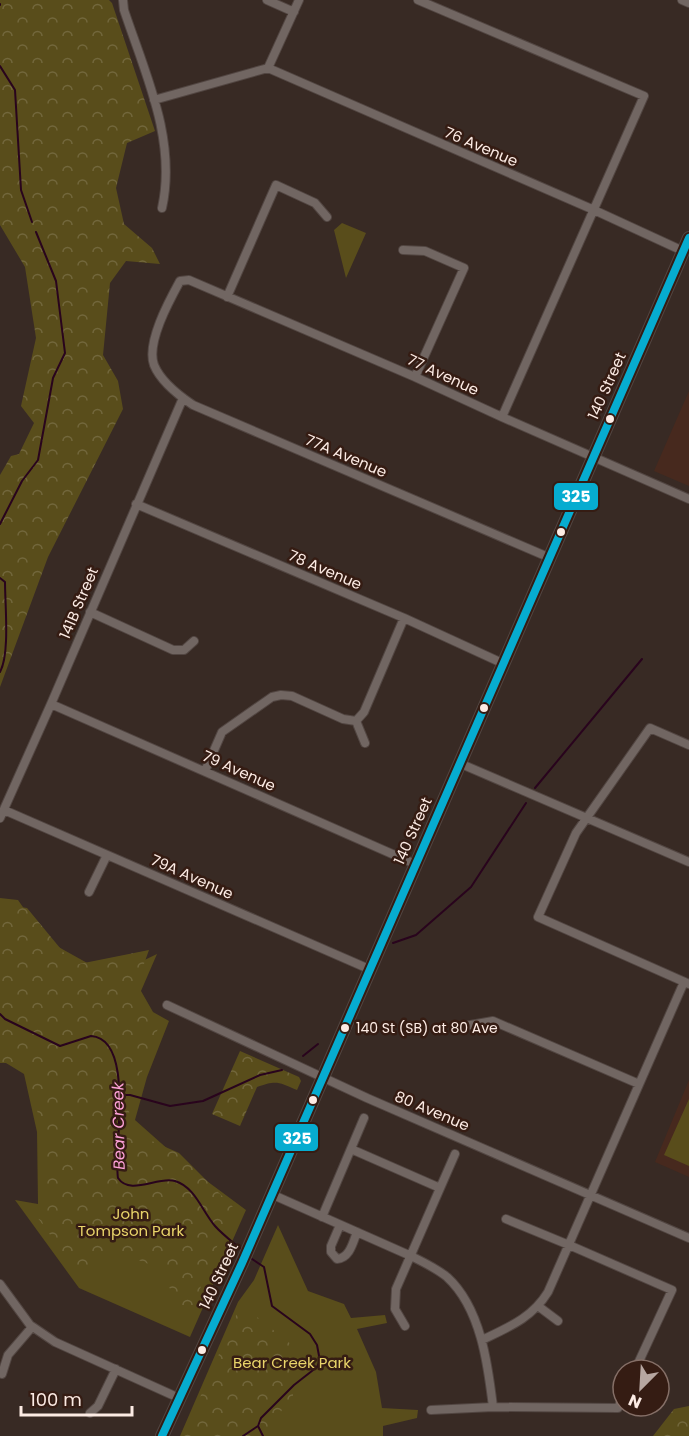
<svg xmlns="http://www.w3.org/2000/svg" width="689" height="1436" font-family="Poppins,sans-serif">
  <defs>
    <pattern id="forest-crowns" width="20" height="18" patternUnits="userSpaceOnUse" patternTransform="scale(1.5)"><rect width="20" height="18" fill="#594d1b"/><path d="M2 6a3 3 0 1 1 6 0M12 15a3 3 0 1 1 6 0" fill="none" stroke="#72673c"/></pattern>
  </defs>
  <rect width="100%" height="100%" fill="#382a24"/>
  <path fill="#47291e" d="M689,391V486L654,471Z
    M689,1080V1177L655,1162Z"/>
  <path fill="#594d1b" d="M342,223L366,233L346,278L334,230Z
    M0,898L18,900L46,940L89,964L134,965L157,954L141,991L153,1012L169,1021L147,1077L135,1120L188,1167L246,1210L190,1337L79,1288L15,1200L38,1204L37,1132L24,1074L6,1063H0Z
    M689,1099V1166L664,1155Z
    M278,1225L308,1291L344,1304L351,1318L385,1315L387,1323L357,1329L376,1372L382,1408L418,1410L417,1418L383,1426V1436H180L238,1302L254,1280Z"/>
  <path fill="url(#forest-crowns)" d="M0,0H109L112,3L155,131L127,143L116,188L124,224L152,248L160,264L126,261L110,283L103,355L118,381L123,409L48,557L0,687V475L11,456L19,454L34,423L21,406L36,338L25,267L0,225Z
    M0,904L27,908L74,965L149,950L132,997L160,1023L128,1109L136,1134L179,1153L233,1207L187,1321L159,1268L112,1250L90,1260L86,1284L32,1210L43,1205L44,1141L28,1070L0,1061Z
    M240,1051L299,1077L301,1081L297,1090C279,1082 276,1080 257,1087L240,1126L212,1114Z
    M241,1304L292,1345L293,1396L262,1436H183Z
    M689,1406V1436H653L674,1409Z"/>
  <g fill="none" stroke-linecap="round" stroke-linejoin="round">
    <path stroke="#29041d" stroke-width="2" d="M0,4V5
      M0,66L15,90L21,190L32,222
      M0,524L22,481L38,460L53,378L65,353L56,281L36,232
      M0,578L5,582C5,605 10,654 0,672
      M535,788L642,659
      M393,943L416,935L471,887L526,803
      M0,1014L5,1019L60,1046L91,1036C136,1039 113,1150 118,1178C130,1196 158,1176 175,1181C195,1187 202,1211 215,1226C223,1235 234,1243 243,1251
      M303,1056L318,1044
      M120,1095H130L170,1106L203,1101L260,1075L282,1070
      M249,1257L264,1267L272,1306L310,1334L317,1345L320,1361L317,1367L294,1385L261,1418L258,1426L263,1436
      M243,1436L258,1426"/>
    <g stroke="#524642" stroke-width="10">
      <path id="street" d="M123,0L124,10C145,73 177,140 162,208
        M267,0L294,12
        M418,0L644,96L502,417
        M682,0L689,3
        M268,68L594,210L683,251
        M154,100L268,68L299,0
        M403,250L425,251L464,268L415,377
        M227,297L276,185L315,203L327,217
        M136,504L404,618L502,663
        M548,557L193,405C178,395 161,382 154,365C146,343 169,301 180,281L189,280L415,377L502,417L689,499
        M90,612L173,650H184L194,641
        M51,704L415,864
        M356,721L365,743
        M689,745L650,728L576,833L538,917L689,984
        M459,763L689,862
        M205,771L222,732L272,697L281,695L292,696L343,719L356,721L364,712L404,618
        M4,810L369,969
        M0,818L51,704L183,398
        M89,892L107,855
        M167,1005L367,1098L689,1238
        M465,1026L493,1021L639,1084
        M351,1149L440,1188
        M271,1194L411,1256C423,1262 436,1268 447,1277C481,1308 488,1365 493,1407
        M322,1217L364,1118
        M506,1219L569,1245L672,1290L635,1370
        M340,1225L331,1246V1252L337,1259C350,1258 353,1242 357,1232
        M0,1284L30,1325L55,1342L179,1398
        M538,1306L558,1321
        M405,1326L395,1309L396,1289L455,1154
        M482,1340C509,1327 532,1318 548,1292L684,982
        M2,1374L8,1355L32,1327
        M431,1410L493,1407L618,1408L623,1397
        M90,1413L98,1406L116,1369"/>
    </g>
    <g stroke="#524642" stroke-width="14">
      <path id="secondary" d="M162,1436L242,1263L689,238"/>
    </g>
    <use href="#street" stroke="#716662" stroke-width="8"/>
    <use href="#secondary" stroke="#716662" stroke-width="10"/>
    <g stroke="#351c13" stroke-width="12">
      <path id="bus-1" d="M162,1436L242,1263L689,238"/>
    </g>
    <use href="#bus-1" stroke="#06acd0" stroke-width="8"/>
  </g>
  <g fill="#fcebe4" stroke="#351c13" stroke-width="2">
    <circle cx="610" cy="419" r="5"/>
    <circle cx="561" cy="532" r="5"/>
    <circle cx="484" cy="708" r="5"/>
    <circle cx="345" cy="1028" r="5"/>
    <circle cx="313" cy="1100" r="5"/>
    <circle cx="202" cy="1350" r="5"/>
  </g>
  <g text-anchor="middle" stroke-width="5" stroke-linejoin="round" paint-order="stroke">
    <g font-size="14" fill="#fcebe4" stroke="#351c13" text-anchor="start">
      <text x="356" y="1033">140 St (SB) at 80 Ave</text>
    </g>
    <g font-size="15" fill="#fcebe4" stroke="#351c13">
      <text transform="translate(481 147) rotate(23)" y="5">76 Avenue</text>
      <text transform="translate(443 375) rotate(25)" y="5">77 Avenue</text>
      <text transform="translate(607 386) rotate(-66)" y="5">140 Street</text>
      <text transform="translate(346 456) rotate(23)" y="5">77A Avenue</text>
      <text transform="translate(325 570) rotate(23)" y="5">78 Avenue</text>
      <text transform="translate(79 603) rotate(-67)" y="5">141B Street</text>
      <text transform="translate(239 771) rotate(24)" y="5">79 Avenue</text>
      <text transform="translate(413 831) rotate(-66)" y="5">140 Street</text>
      <text transform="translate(192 877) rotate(24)" y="5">79A Avenue</text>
      <text transform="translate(432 1111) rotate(23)" y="5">80 Avenue</text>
      <text transform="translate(219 1276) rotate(-65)" y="5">140 Street</text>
    </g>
    <g font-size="15" fill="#e9d46a" stroke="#351c13">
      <text x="131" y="1219">John<tspan x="131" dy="17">Tompson Park</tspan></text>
      <text x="292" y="1368">Bear Creek Park</text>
    </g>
    <g font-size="16" font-style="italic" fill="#fea1d8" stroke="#351c13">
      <text transform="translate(118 1126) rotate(-91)" y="6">Bear Creek</text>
    </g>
  </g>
  <g stroke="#351c13" stroke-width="2">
    <rect x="553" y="482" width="46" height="29" rx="6" fill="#06acd0"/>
    <rect x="274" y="1123" width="45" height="29" rx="6" fill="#06acd0"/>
  </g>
  <g font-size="16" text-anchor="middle" font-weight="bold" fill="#fff">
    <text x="576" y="502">325</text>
    <text x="297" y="1144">325</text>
  </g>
  <g transform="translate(641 1388) rotate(204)"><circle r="28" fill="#351c13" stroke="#856f67" stroke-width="1.5"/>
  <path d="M0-4.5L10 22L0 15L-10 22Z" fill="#b7a7a1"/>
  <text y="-9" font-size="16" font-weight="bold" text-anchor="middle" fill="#fcebe4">N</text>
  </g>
  <path d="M21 1406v9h111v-9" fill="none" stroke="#fcebe4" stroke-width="3"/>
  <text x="30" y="1406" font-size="18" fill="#fcebe4" stroke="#351c13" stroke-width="4.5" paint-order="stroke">100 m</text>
</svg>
